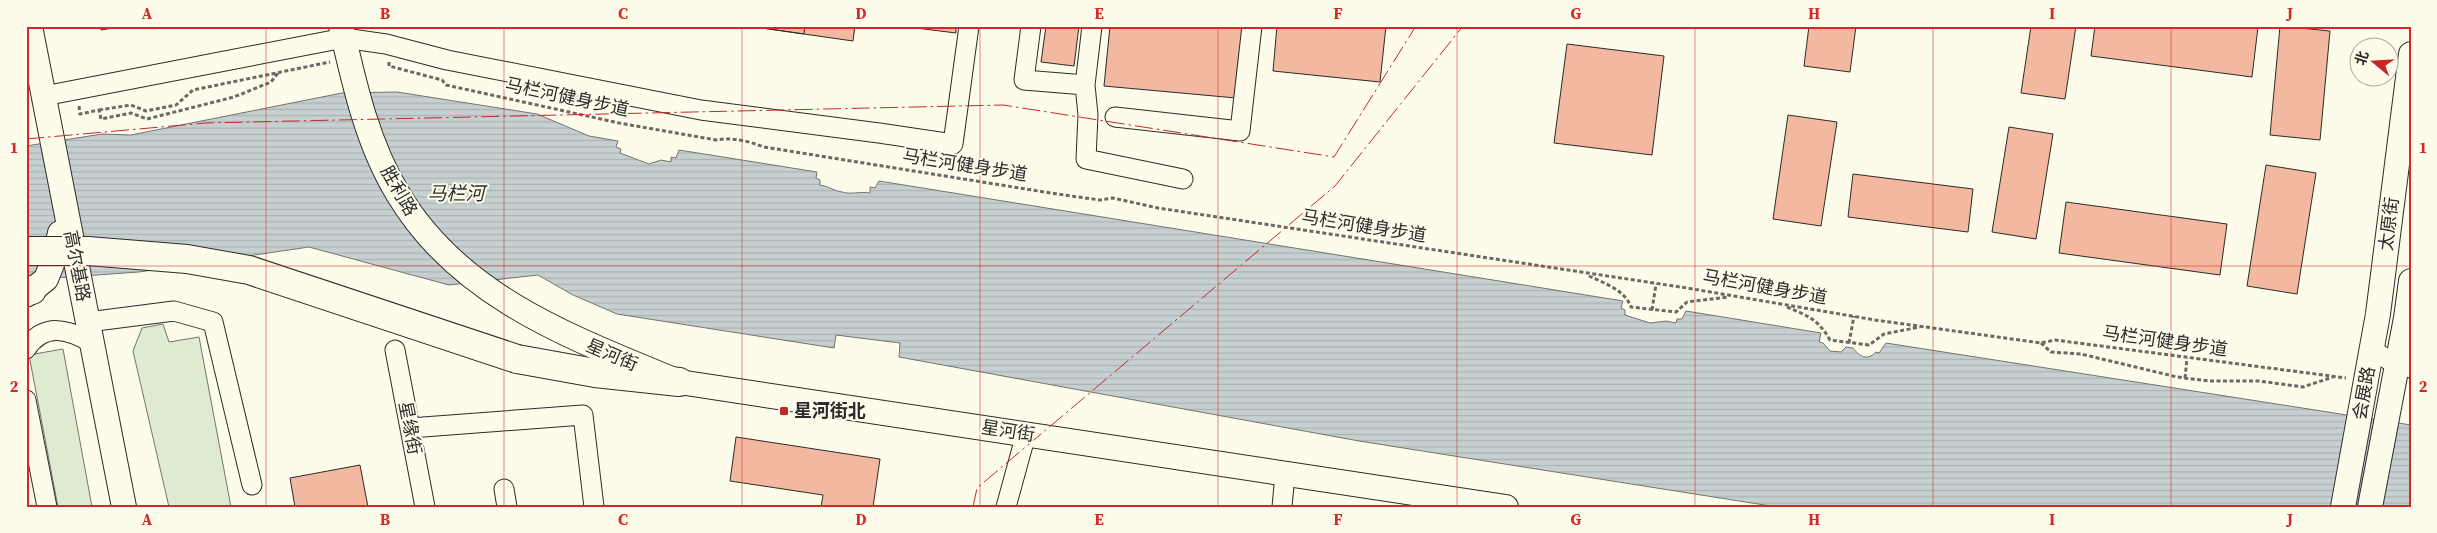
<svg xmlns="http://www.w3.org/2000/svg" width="2437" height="533" font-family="'Source Serif 4','Noto Sans SC',serif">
  <defs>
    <pattern id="water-rules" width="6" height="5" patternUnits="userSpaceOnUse" patternTransform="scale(1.25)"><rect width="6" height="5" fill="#c7d0d0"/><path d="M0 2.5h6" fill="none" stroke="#abb3b3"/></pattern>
  </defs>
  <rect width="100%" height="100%" fill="#fdfbea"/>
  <path fill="#deebd1" stroke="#74746e" d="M163,324L169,342L199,337L231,507H169L133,351L142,328Z
    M63,349L92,507H58L29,355Z"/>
  <path fill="url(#water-rules)" stroke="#74746e" d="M397,92L537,114L589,136L618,141L616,147L621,149L620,153L649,164L661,160L671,162V157L676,158L679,150L817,172L816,178L820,180V185C829,186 833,191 842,192C852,195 860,191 870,193V187L875,188L879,181L1623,301L1621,308L1625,310V315L1650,323L1666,321L1676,323L1677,319H1682L1686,311L1821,333L1819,342L1823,343L1830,351L1841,352L1846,347L1853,348C1860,357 1867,361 1876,352L1879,353L1886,343L2411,425V507H1777L1359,441L899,357L900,343L836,335L834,348L617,314L573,295L538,275L449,285L309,247L139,272L26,280V146L102,134L131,135L342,93Z"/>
  <path fill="#f2b8a0" stroke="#2b2b2b" d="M100,26H125L101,30Z
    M748,26H855L853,41Z
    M748,26H805L804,34Z
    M900,26H956V33Z
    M1046,26H1079L1074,66L1041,62Z
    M1110,26H1243L1236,98L1104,86Z
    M1277,26H1386L1380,82L1273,71Z
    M1809,26H1856L1850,72L1804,66Z
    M2031,26H2076L2065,99L2021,93Z
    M2095,26L2258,27L2252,77L2091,56Z
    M2280,26L2330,31L2320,140L2270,135Z
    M1567,44L1664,56L1652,155L1554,143Z
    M1788,115L1837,122L1821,226L1773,219Z
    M2009,127L2053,134L2036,239L1992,232Z
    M2266,165L2316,173L2297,294L2247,286Z
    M1853,174L1973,189L1968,232L1848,217Z
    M2066,202L2227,224L2220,275L2059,253Z
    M736,437L880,459L873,507H821L823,495L730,481Z
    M360,465L368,507H295L290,478Z"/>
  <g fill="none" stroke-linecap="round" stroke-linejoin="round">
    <g stroke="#2b2b2b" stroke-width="21">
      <path id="minor" d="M1031,26L1024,80L1085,85
        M1092,26L1085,85L1088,115L1086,159L1183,179
        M44,96L344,38L386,44L447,60L701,110L879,133L953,144L969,26
        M1115,117L1240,131L1252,26
        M88,322L174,311L213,322L252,485
        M26,349C44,322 68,329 92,343
        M395,350L425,507
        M2372,350L2397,365L2411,368
        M26,400L47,507
        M410,428L583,415L594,507
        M504,489L507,507
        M1006,507L1026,434
        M1282,507L1285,474"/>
    </g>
    <g stroke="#2b2b2b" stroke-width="26">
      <path id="major" d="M30,26L124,507
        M341,26C354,83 367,143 398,194C460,298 573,338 679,382L1506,507
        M26,295L46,279L54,259L60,233
        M2343,507L2378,314L2411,54
        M2370,507L2406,318L2411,281"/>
    </g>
    <g stroke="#2b2b2b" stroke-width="30">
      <path id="highway" d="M26,291L32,290
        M517,359L595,373L679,382"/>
    </g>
    <path stroke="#6a6964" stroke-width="3" stroke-dasharray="4 2.5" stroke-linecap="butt" d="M389,62V66L442,80L446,85L619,123L716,140C733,137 748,141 764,147L1057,194L1100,200L1113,198L1158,208L1687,288L1875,320L2041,343L2055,340L2346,378
      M79,106L80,114L99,110L101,119L131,113L147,119L234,97L271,82L278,73
      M99,110L131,105L146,111L176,105L193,90L330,62
      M1589,276C1604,283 1625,290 1631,307L1676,312L1687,302L1728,297
      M1787,307C1808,316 1818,319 1830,340L1869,345L1884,334L1920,327
      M1652,310L1656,284
      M1849,343L1854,316
      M2041,343L2051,352L2081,354L2177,377L2209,381H2259L2303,387L2333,377
      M2185,378L2187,358"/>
    <use href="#minor" stroke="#fdfbea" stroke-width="19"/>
    <use href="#major" stroke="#fdfbea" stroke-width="24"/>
    <use href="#highway" stroke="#fdfbea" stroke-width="28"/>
    <g stroke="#2b2b2b" stroke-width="30" stroke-linecap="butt">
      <path id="highway-bridge" d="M26,251H88L187,259L249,270L517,359"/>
    </g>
    <use href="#highway-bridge" stroke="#fdfbea" stroke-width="28"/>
    <path stroke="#c62828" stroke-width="1" stroke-dasharray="18 4 2.5 4" stroke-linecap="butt" d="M26,139L206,123L1003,105L1334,157L1416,26
      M973,507L977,488L1335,186L1463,26"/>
  </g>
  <path fill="none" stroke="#d62828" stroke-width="1" stroke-opacity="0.55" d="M266,26V507M504,26V507M742,26V507M980,26V507M1218,26V507M1457,26V507M1695,26V507M1933,26V507M2171,26V507M26,266H2411"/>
  <rect fill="#c62828" stroke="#fdfbea" stroke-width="2" x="779" y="406" width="10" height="10" rx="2.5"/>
  <g text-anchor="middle" stroke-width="4" stroke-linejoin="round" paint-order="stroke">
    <g font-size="18" fill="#2b2b2b" stroke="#fdfbea">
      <text transform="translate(567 97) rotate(12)" y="6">马栏河健身步道</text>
      <text transform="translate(965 165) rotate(9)" y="6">马栏河健身步道</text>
      <text transform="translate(399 191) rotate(60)" y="6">胜利路</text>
      <text transform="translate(2389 224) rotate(-83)" y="6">太原街</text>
      <text transform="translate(1364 226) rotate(9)" y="6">马栏河健身步道</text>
      <text transform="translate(77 266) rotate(79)" y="6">高尔基路</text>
      <text transform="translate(1765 287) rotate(10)" y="6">马栏河健身步道</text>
      <text transform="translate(2165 341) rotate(8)" y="6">马栏河健身步道</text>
      <text transform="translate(612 355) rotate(23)" y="6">星河街</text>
      <text transform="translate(2364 393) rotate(-80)" y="6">会展路</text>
      <text transform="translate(410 428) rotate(79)" y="6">星缘街</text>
      <text transform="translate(1008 431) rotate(9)" y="6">星河街</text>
    </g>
    <g font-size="18" font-weight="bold" fill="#2b2b2b" stroke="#fdfbea" text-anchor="start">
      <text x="794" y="417">星河街北</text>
    </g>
    <g font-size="19" font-style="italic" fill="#2b2b2b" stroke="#fdfbea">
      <text x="456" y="200">马栏河</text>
    </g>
  </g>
  <rect width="2437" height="533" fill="none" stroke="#fdfbea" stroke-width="55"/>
  <g transform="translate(2374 62) rotate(288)"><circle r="24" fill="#fdfbea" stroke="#a9a89e"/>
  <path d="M0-4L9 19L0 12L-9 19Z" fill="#c62828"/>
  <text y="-8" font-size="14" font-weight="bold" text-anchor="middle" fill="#2b2b2b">北</text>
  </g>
  <rect x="28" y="28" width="2382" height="478" fill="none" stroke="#d62828" stroke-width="2"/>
  <g font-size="16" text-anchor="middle" font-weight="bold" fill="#d62828">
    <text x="147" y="19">A</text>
    <text x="385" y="19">B</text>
    <text x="623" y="19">C</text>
    <text x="861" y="19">D</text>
    <text x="1099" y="19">E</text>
    <text x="1338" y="19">F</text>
    <text x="1576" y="19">G</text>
    <text x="1814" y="19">H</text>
    <text x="2052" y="19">I</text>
    <text x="2290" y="19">J</text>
    <text x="14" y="153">1</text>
    <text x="2423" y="153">1</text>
    <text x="14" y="392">2</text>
    <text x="2423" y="392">2</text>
    <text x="147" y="525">A</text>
    <text x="385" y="525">B</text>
    <text x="623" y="525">C</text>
    <text x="861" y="525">D</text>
    <text x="1099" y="525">E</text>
    <text x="1338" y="525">F</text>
    <text x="1576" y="525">G</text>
    <text x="1814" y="525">H</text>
    <text x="2052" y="525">I</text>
    <text x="2290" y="525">J</text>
  </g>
</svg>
